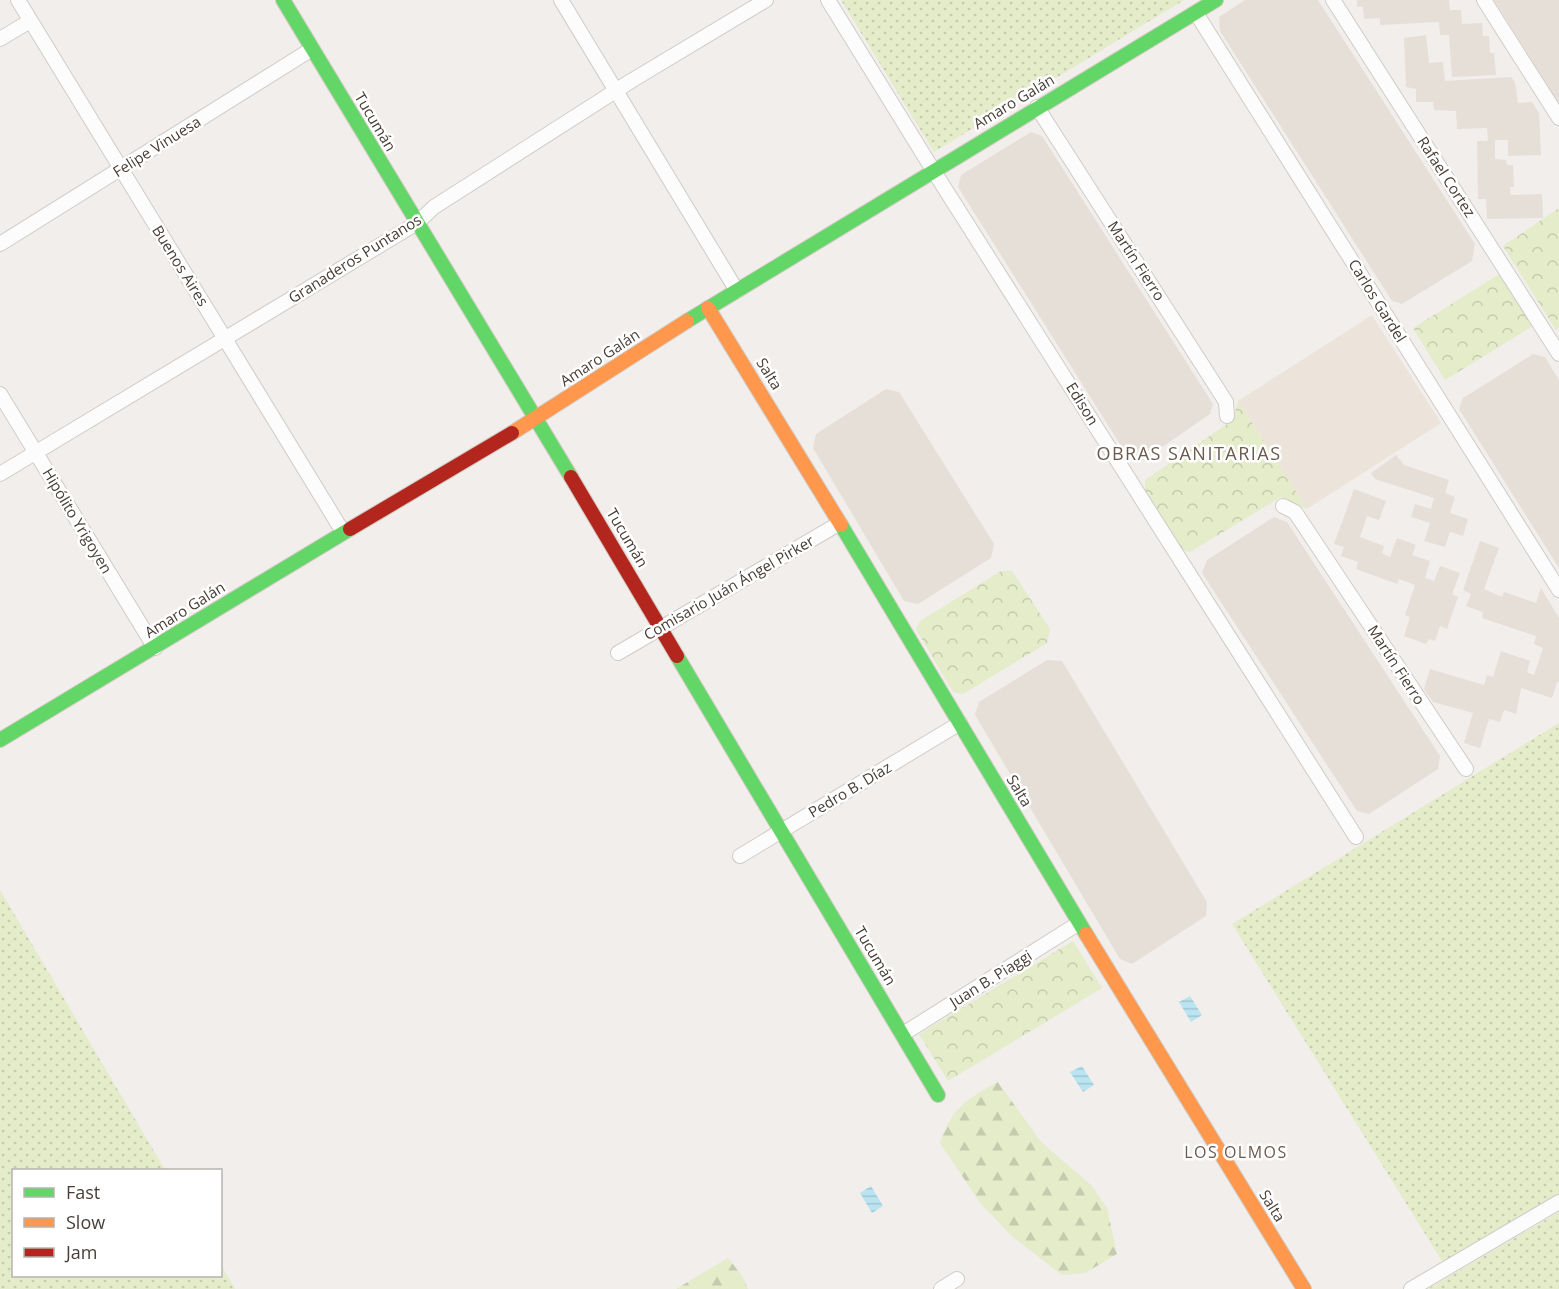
<svg xmlns="http://www.w3.org/2000/svg" width="1559" height="1289" font-family="'Open Sans',sans-serif">
  <defs>
    <pattern id="grass-dots" width="8" height="8" patternUnits="userSpaceOnUse" patternTransform="scale(1.5)"><rect width="8" height="8" fill="#e4ecca"/><path d="M2 2h.1M6 6h.1" fill="none" stroke="#c5cbae" stroke-width="1.8" stroke-linecap="round"/></pattern>
    <pattern id="forest-firs" width="22" height="20" patternUnits="userSpaceOnUse" patternTransform="scale(1.5)"><rect width="22" height="20" fill="#e4ecca"/><path d="M5 1l3.5 6h-7zM16 11l3.5 6h-7z" fill="#c5cbae"/></pattern>
    <pattern id="park-crowns" width="20" height="18" patternUnits="userSpaceOnUse" patternTransform="scale(1.5)"><rect width="20" height="18" fill="#e4ecca"/><path d="M2 6a3 3 0 1 1 6 0M12 15a3 3 0 1 1 6 0" fill="none" stroke="#c5cbae"/></pattern>
    <pattern id="water-rules" width="6" height="5" patternUnits="userSpaceOnUse" patternTransform="scale(1.5)"><rect width="6" height="5" fill="#bae4f1"/><path d="M0 2.5h6" fill="none" stroke="#a1c5cf"/></pattern>
  </defs>
  <rect width="100%" height="100%" fill="#f1eeeb"/>
  <path fill="#e6dfd8" d="M1245,0H1318L1475,244L1472,261L1402,304L1392,301L1220,31L1219,17Z
    M1357,0H1449L1450,10H1461L1462,24L1482,23L1483,36H1489L1490,53H1494L1496,75L1452,77L1449,35H1440L1439,22L1380,25V18L1364,19L1363,7H1357Z
    M1494,0H1559V103Z
    M1426,35L1429,63L1443,62L1445,81L1511,77L1515,82L1518,103L1532,102L1539,113L1541,155L1508,156V140H1495V159L1506,160L1507,165H1513L1514,187H1510L1511,195L1542,194L1543,218L1487,219L1486,199H1478L1477,141H1488L1487,128L1457,129L1456,111L1434,110L1433,102H1416V89L1406,87L1404,38Z
    M1031,132L1042,136L1213,404L1210,414L1139,463L1130,460L958,187L961,175Z
    M1533,354L1545,357L1559,380V568L1459,409L1463,398Z
    M886,389L899,392L994,544L991,558L918,604L904,601L813,448L816,434Z
    M1396,455L1404,465L1449,480L1445,493L1455,497L1450,513L1468,519L1463,536L1450,532L1445,547L1424,541L1430,523L1411,517L1415,504L1431,509L1434,498L1375,479L1371,473Z
    M1354,489L1386,501L1379,520L1367,516L1360,537L1384,546L1382,553L1390,557L1397,538L1416,545L1412,555L1430,561L1425,578L1434,581L1440,566L1460,573L1452,594L1458,597L1447,629L1440,626L1435,641L1429,639L1426,644L1404,636L1410,617L1405,615L1415,585L1399,579L1397,584L1356,569L1358,562L1341,556L1344,547L1334,544Z
    M1274,517L1287,522L1440,756L1438,769L1369,814L1357,811L1202,573L1207,560Z
    M1480,541L1499,548L1484,589L1502,597L1504,592L1536,603L1541,588L1559,618V682H1557L1552,698L1521,688L1516,714L1504,710L1500,722L1489,719L1480,748L1464,743L1473,713L1433,702L1424,689L1430,669L1484,685L1487,675L1493,677L1501,651L1530,661L1527,672L1534,675L1543,648L1534,644L1536,636L1482,618L1483,612L1466,606L1471,594L1463,590Z
    M1047,660L1062,661L1207,902L1206,916L1132,964L1120,959L975,715L979,702Z"/>
  <path fill="#ece4da" d="M1372,315L1441,423L1307,509L1238,401Z"/>
  <path fill="url(#grass-dots)" d="M841,0H1184L934,152Z
    M1559,723V1197L1444,1264L1232,924Z
    M0,890L165,1170H14V1276H220L221,1265L235,1289H0Z
    M1559,1212V1289H1428Z"/>
  <path fill="url(#forest-firs)" d="M998,1082L1041,1142L1091,1185L1107,1208L1117,1254L1085,1273L1062,1275L1013,1237L981,1204L940,1143C953,1106 966,1100 998,1082Z
    M728,1258L743,1277L748,1289H676Z"/>
  <path fill="url(#park-crowns)" d="M1559,208V328L1556,330L1503,246Z
    M1501,273L1534,325L1445,380L1413,328Z
    M1238,401L1307,509L1281,497L1190,552L1182,550L1145,490V480L1233,420Z
    M1001,571H1012L1050,629L1047,643L963,694L953,692L916,629L920,621Z
    M1073,941L1102,988L948,1081L919,1034Z"/>
  <path fill="url(#water-rules)" d="M1190,996L1202,1015L1191,1022L1179,1002Z
    M1082,1066L1094,1085L1083,1092L1070,1072Z
    M871,1186L883,1206L872,1213L860,1193Z"/>
  <g fill="none" stroke-linecap="round" stroke-linejoin="round">
    <g stroke="#cfccc8" stroke-width="16">
      <path id="street" d="M18,0L343,532
        M561,0L737,291
        M828,0L933,170L1356,837
        M1333,0L1559,354
        M1484,0L1559,118
        M1196,13L1559,590
        M0,39L30,21
        M1037,107L1226,402L1227,416
        M0,244L312,49
        M0,394L155,648
        M0,474L417,223L434,207L631,81L766,0
        M1283,506L1295,512L1466,769
        M618,653L840,523
        M740,856L960,723
        M903,1034L1079,923
        M941,1289L957,1279
        M1411,1289L1559,1202"/>
    </g>
    <g stroke="#d1cac2" stroke-width="16">
      <path id="fast" d="M283,0L571,477
        M687,321L1216,0
        M841,525L1086,934
        M677,656L938,1095
        M0,740L350,529"/>
    </g>
    <g stroke="#d1cac2" stroke-width="16">
      <path id="slow" d="M708,308L841,525
        M512,433L687,321
        M1086,934L1304,1289"/>
    </g>
    <g stroke="#d1cac2" stroke-width="16">
      <path id="jam" d="M571,477L677,656
        M350,529L512,433"/>
    </g>
    <use href="#street" stroke="#fdfcfc" stroke-width="14"/>
    <use href="#fast" stroke="#63d668" stroke-width="14"/>
    <use href="#slow" stroke="#ff974d" stroke-width="14"/>
    <use href="#jam" stroke="#b3261e" stroke-width="14"/>
  </g>
  <g text-anchor="middle" stroke-width="5" stroke-linejoin="round" paint-order="stroke">
    <g font-size="15" fill="#483e36" stroke="#fff">
      <text transform="translate(1014 102) rotate(-31)" y="5">Amaro Galán</text>
      <text transform="translate(375 122) rotate(59)" y="5">Tucumán</text>
      <text transform="translate(157 147) rotate(-32)" y="5">Felipe Vinuesa</text>
      <text transform="translate(1446 177) rotate(57)" y="5">Rafael Cortez</text>
      <text transform="translate(355 259) rotate(-32)" y="5">Granaderos Puntanos</text>
      <text transform="translate(1136 261) rotate(57)" y="5">Martín Fierro</text>
      <text transform="translate(180 266) rotate(58)" y="5">Buenos Aires</text>
      <text transform="translate(1377 301) rotate(58)" y="5">Carlos Gardel</text>
      <text transform="translate(600 358) rotate(-33)" y="5">Amaro Galán</text>
      <text transform="translate(769 374) rotate(58)" y="5">Salta</text>
      <text transform="translate(1082 404) rotate(58)" y="5">Edison</text>
      <text transform="translate(77 521) rotate(59)" y="5">Hipólito Yrigoyen</text>
      <text transform="translate(627 538) rotate(59)" y="5">Tucumán</text>
      <text transform="translate(729 588) rotate(-30)" y="5">Comisario Juán Ángel Pirker</text>
      <text transform="translate(185 610) rotate(-32)" y="5">Amaro Galán</text>
      <text transform="translate(1396 665) rotate(57)" y="5">Martín Fierro</text>
      <text transform="translate(850 790) rotate(-31)" y="5">Pedro B. Díaz</text>
      <text transform="translate(1019 791) rotate(59)" y="5">Salta</text>
      <text transform="translate(875 956) rotate(59)" y="5">Tucumán</text>
      <text transform="translate(991 979) rotate(-32)" y="5">Juan B. Piaggi</text>
      <text transform="translate(1272 1206) rotate(58)" y="5">Salta</text>
    </g>
    <g font-size="16" letter-spacing="1.5" fill="#6b5a4d" stroke="#fff">
      <text x="1236" y="1158">LOS OLMOS</text>
    </g>
    <g font-size="18" letter-spacing="1.5" fill="#6b5a4d" stroke="#fff">
      <text x="1189" y="460">OBRAS SANITARIAS</text>
    </g>
  </g>
  <rect x="12" y="1169" width="210" height="108" fill="#ffffff" stroke="#b6b2af" stroke-width="1.5"/>
  <rect x="24" y="1188" width="30" height="9" fill="#63d668" stroke="#b6b2af" stroke-width="1.5"/>
  <text x="66" y="1199" font-size="18" fill="#483e36">Fast</text>
  <rect x="24" y="1218" width="30" height="9" fill="#ff974d" stroke="#b6b2af" stroke-width="1.5"/>
  <text x="66" y="1229" font-size="18" fill="#483e36">Slow</text>
  <rect x="24" y="1248" width="30" height="9" fill="#b3261e" stroke="#b6b2af" stroke-width="1.5"/>
  <text x="66" y="1259" font-size="18" fill="#483e36">Jam</text>
</svg>
